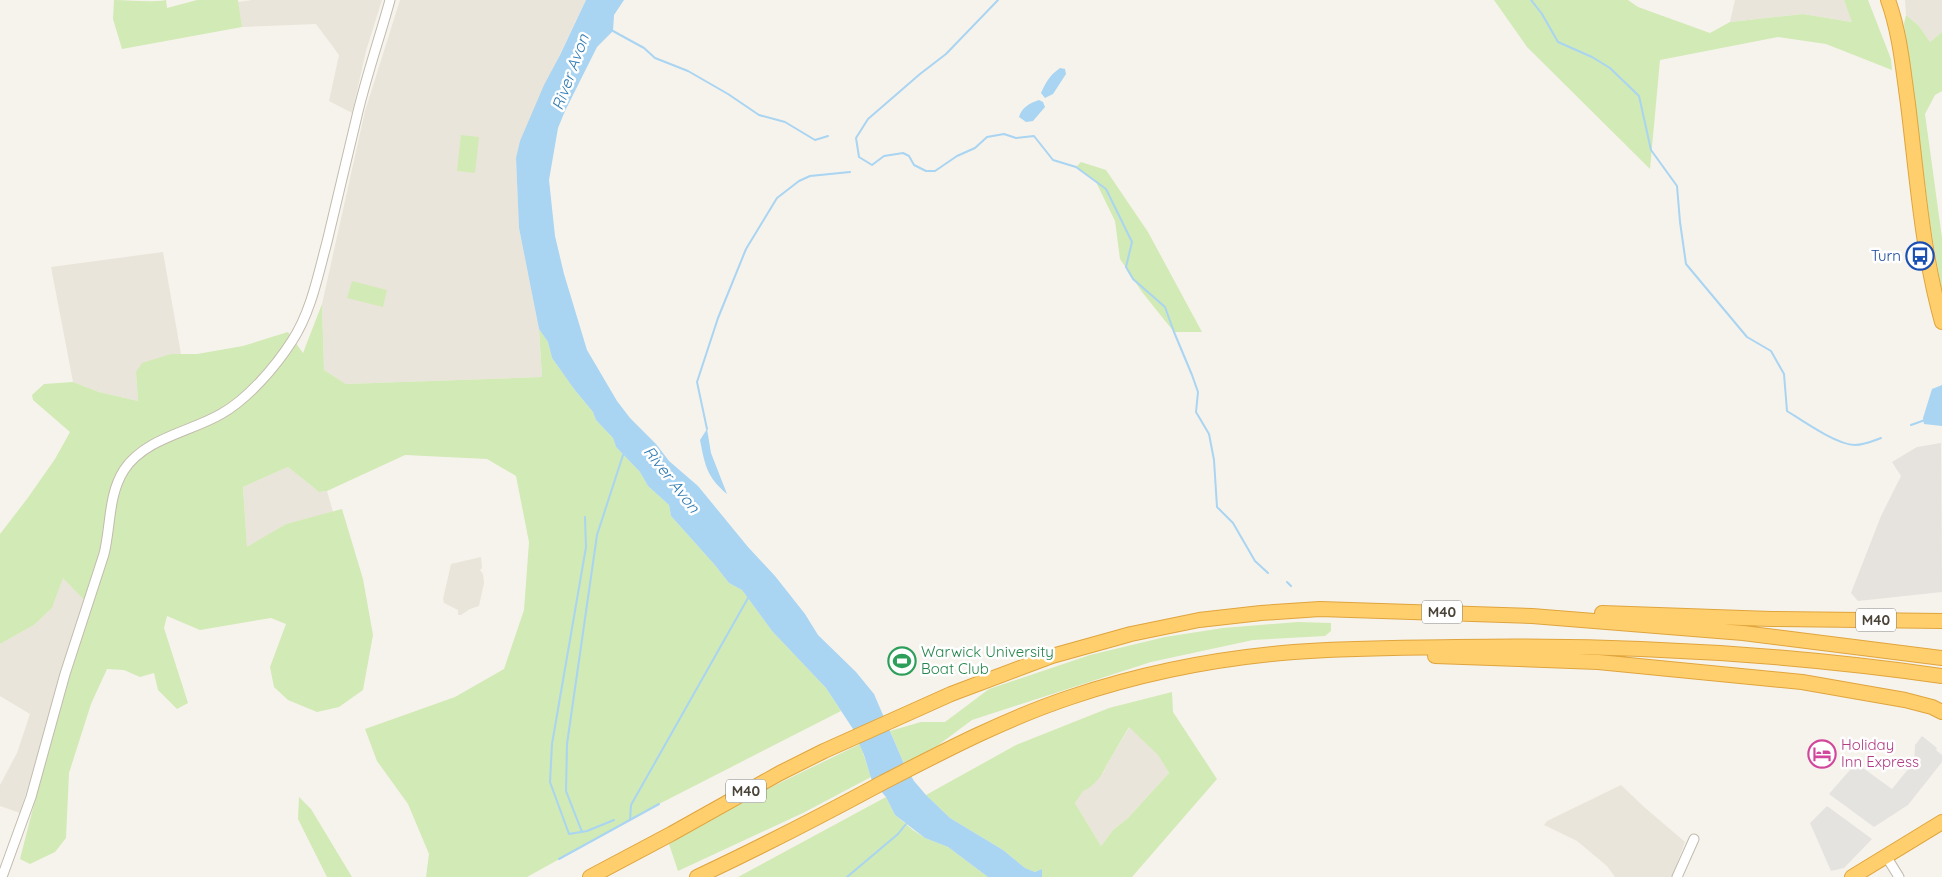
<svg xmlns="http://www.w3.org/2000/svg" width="1942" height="877" font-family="Quicksand,sans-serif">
  <rect width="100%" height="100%" fill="#f6f3ec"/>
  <path fill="#eae5da" d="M252,0H382L366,51L352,113L329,101L339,55L316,24L242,27L238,2Z
    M400,0H586L552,71L516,158L519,228L539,329L542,377L346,384L324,370L322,304L365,111Z
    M1735,0H1844L1853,22L1803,14L1730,22Z
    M1905,0H1942V32L1930,42L1919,26L1906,15Z
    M163,252L181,354H171L136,372L138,401L99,392L73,382L51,267Z
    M288,467L319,492L327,491L333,512L286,524L247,548L243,487Z
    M481,557L482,568L480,570L483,574L484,583L479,606L470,609L461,615H458V610L444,603L443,599L451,564Z
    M63,577L84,600L20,813L0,806V785L17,753L30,714L0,696V644L34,625L52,608Z
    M1130,726L1158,755L1169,773L1128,818L1113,830L1101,846L1075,803L1083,790L1104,772L1106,766Z
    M1621,785L1643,806L1685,842L1672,877H1615L1607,866L1577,841L1544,825L1547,821Z"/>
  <path fill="#e6e2dd" d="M1941,443L1942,592L1858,601L1851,593L1881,516L1901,476L1892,462L1917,447Z"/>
  <path fill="#d2eab5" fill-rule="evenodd" d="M114,0C132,0 149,3 166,0L167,8L197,0H238L242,27L122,49L113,19Z
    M1494,0H1628L1638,7L1710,33L1730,22L1803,14L1852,22L1844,0H1868L1891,59L1892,70L1826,44L1778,37L1660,60L1650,169L1527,47Z
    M1906,15L1919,26L1930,42L1942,32V91L1935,95L1925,114L1942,238V293L1930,223L1904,24Z
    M461,135L479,137L475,173L457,171Z
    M1081,162L1106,170L1148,232L1202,332H1174L1142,292L1120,259L1115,221L1095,180L1076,167Z
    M352,281L387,290L383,307L347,298Z
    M322,304L324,370L346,384L542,377L539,329L548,342L552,358L574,389L593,412L596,420L613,438L616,447L640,472L648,486L669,505L671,516L714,564L729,583L742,590L772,631L826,688L841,711L659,804L527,877H426L429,854L408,804L377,761L365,729L455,697L504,669L524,610L529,542L516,476L487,459L405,455L327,491L319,492L288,467L243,487L247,547L286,524L342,509L363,579L373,635L363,690L339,707L317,712L288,700L274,687L270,667L286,624L271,618L200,630L167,616L164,628L188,703L177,709L158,690L154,673L140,677L124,670L107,669L91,704L69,773L66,838L55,852L30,864L20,859L54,726L103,571L112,522L106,521L95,572L84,600L63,578L52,608L34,625L0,644V534L27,499L55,459L70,432L33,400L32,395L44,384L73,382L99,392L138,401L136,372L142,363L171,354H197L243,346L288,332L303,353Z
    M1298,622L1331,623V631L1325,636L1253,640L1151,662L972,720L937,746L904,764L890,731L921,722H945L989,689L1090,655L1165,637L1223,628Z
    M1172,692L1173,712L1217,779L1132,877H1042V869L1035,872L1025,868L1003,850L950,818L926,795L1016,745L1109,708ZM1129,727L1158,755L1169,773L1128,818L1113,830L1101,846L1075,803L1083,791C1092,788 1103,775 1106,766Z
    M860,744L871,777L803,813L678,871L669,844L761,792Z
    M299,797L311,809L352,877H327L298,819Z
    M886,797L895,815L913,830L925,838L948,847L988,877H738Z"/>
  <path fill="#e5e3e0" d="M1922,736L1937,748L1936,750L1942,755V762L1908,805L1874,827L1829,794L1856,763L1892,789L1914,762L1915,745Z
    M1827,806L1872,839L1844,868L1831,871L1810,823Z"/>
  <path fill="#a9d4f2" d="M586,0H624L614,15L613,31L597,47L565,111L558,128L549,180L555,236L564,274L587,350L617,401L630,418L656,444L669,461L698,486L748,547L775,576L805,614L818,635L856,672L874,694L904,764L914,781L926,795L950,818L1003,850L1025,868L1035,872L1042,869V877H988L948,847L925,838L895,815L886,797L872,781L864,755L853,729L826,688L772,631L742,590L729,583L714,564L671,516L669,505L648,486L640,472L616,447L613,438L596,420L593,412L574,389L552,358L548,342L539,329L519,228L516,158L520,141L544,85L560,55Z
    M1060,68L1065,69L1066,74L1053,94L1045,98L1041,93C1046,82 1050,75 1060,68Z
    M1039,100L1043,102L1045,107L1033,121L1026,122L1019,117C1022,107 1030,103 1039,100Z
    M1942,385V426L1924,424L1923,418L1932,389Z
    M707,429L711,453L727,494C707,477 705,466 700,440Z"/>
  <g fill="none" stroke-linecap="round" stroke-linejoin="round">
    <path stroke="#a9d4f2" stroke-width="2" d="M998,0L946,54L920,74L868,119L856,138L859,157L872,165L884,156L903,153L909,156L914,165L926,171H935L957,156L975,148L987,137L1004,134L1016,138L1034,136L1053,160L1076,167L1106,189L1132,242L1126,267L1133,279L1165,307L1174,332L1192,375L1198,392L1196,412L1209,434L1214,460L1217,507L1233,523L1255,561L1268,573
      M1531,0L1542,14L1558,42L1592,57L1610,68L1639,96L1651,150L1677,186L1680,222L1686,264L1747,337L1771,351L1784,374L1787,411C1803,421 1837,445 1855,445C1864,445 1873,441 1881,438
      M613,31L644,48L655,58L688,71L728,94L759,115L785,122L815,140L828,136
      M1911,425L1925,420
      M707,429L697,382L718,318L746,249L777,198L799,181L810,176L850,172
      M585,517L586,547L552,744L550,782L569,834L587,831L614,820
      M1287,582L1291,586
      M630,820L631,805L748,598
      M582,832L566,791L567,744L597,535L623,455
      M559,859L659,804
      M847,877L898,834L906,824"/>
    <g stroke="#c2bbae" stroke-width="11">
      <path id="minor" d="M1886,856L1899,877
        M2,877L31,797L65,674L104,554C111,526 108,495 124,470C145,438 190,432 221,414C248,399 276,366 292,341C311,312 318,275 327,242C337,201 346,161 356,120C365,80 379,40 390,0
        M1677,877L1694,839"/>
    </g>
    <g stroke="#e0a43c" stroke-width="16">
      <path id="highway" d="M1888,0C1900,33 1903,69 1908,104C1917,177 1922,251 1942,322
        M1602,613L1771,619L1942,621
        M1435,656L1598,662L1802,682L1905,700L1932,707L1942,712
        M590,877L671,834L780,773L824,751L951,694L1052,656L1131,634L1199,620L1261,613L1320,609L1532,616L1743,633L1942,658
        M697,877C759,848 821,816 882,783C944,751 1005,719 1071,697C1142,673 1219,658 1294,652C1348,648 1402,648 1456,647C1619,644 1781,653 1942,676
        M1852,877L1942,822"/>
    </g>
    <use href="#minor" stroke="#fff" stroke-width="9"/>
    <use href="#highway" stroke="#ffcf6e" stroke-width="14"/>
  </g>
  <defs>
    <g id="bus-ring" transform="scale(1.4375)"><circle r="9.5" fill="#fff" stroke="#1a4fb4" stroke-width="1.5"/><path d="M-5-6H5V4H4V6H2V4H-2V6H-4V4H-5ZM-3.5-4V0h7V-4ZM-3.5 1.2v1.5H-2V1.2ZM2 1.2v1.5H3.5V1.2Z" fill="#1a4fb4"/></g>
    <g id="stadium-ring" transform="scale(1.4375)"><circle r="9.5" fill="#fff" stroke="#2e9e5b" stroke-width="1.5"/><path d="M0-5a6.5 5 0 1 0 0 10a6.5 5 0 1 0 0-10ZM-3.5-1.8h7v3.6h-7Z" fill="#2e9e5b"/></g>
    <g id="hotel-ring" transform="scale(1.4375)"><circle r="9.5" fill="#fff" stroke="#d1479c" stroke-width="1.5"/><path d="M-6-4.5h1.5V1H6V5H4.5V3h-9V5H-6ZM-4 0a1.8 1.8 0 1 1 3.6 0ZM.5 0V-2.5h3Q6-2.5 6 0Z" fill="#d1479c"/></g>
  </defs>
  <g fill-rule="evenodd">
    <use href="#bus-ring" x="1920" y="256"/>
    <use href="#stadium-ring" x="902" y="661"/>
    <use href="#hotel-ring" x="1822" y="754"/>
  </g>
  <g text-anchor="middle" stroke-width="5" stroke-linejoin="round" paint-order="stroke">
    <g fill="#fff" stroke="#817c74" stroke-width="1">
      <rect x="1422" y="600.5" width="40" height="23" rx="4"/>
      <rect x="1856" y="608.5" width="40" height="23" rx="4"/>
      <rect x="726" y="779.5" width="40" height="23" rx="4"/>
    </g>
    <g font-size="14" font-weight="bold" fill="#4b4439">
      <text x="1442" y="617">M40</text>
      <text x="1876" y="625">M40</text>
      <text x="746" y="796">M40</text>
    </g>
    <g font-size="15" fill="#164399" stroke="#fff" text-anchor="end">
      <text x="1901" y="261">Turn</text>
    </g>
    <g font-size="15" fill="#27864d" stroke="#fff" text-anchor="start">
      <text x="921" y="657">Warwick University<tspan x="921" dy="17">Boat Club</tspan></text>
    </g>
    <g font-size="15" fill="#b23c85" stroke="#fff" text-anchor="start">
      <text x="1841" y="750">Holiday<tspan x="1841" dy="17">Inn Express</tspan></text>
    </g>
    <g font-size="16" font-style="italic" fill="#2e7ab2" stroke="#fff">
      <text transform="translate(570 72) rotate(-70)" y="6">River Avon</text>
      <text transform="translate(672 479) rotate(52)" y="6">River Avon</text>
    </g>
  </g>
</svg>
